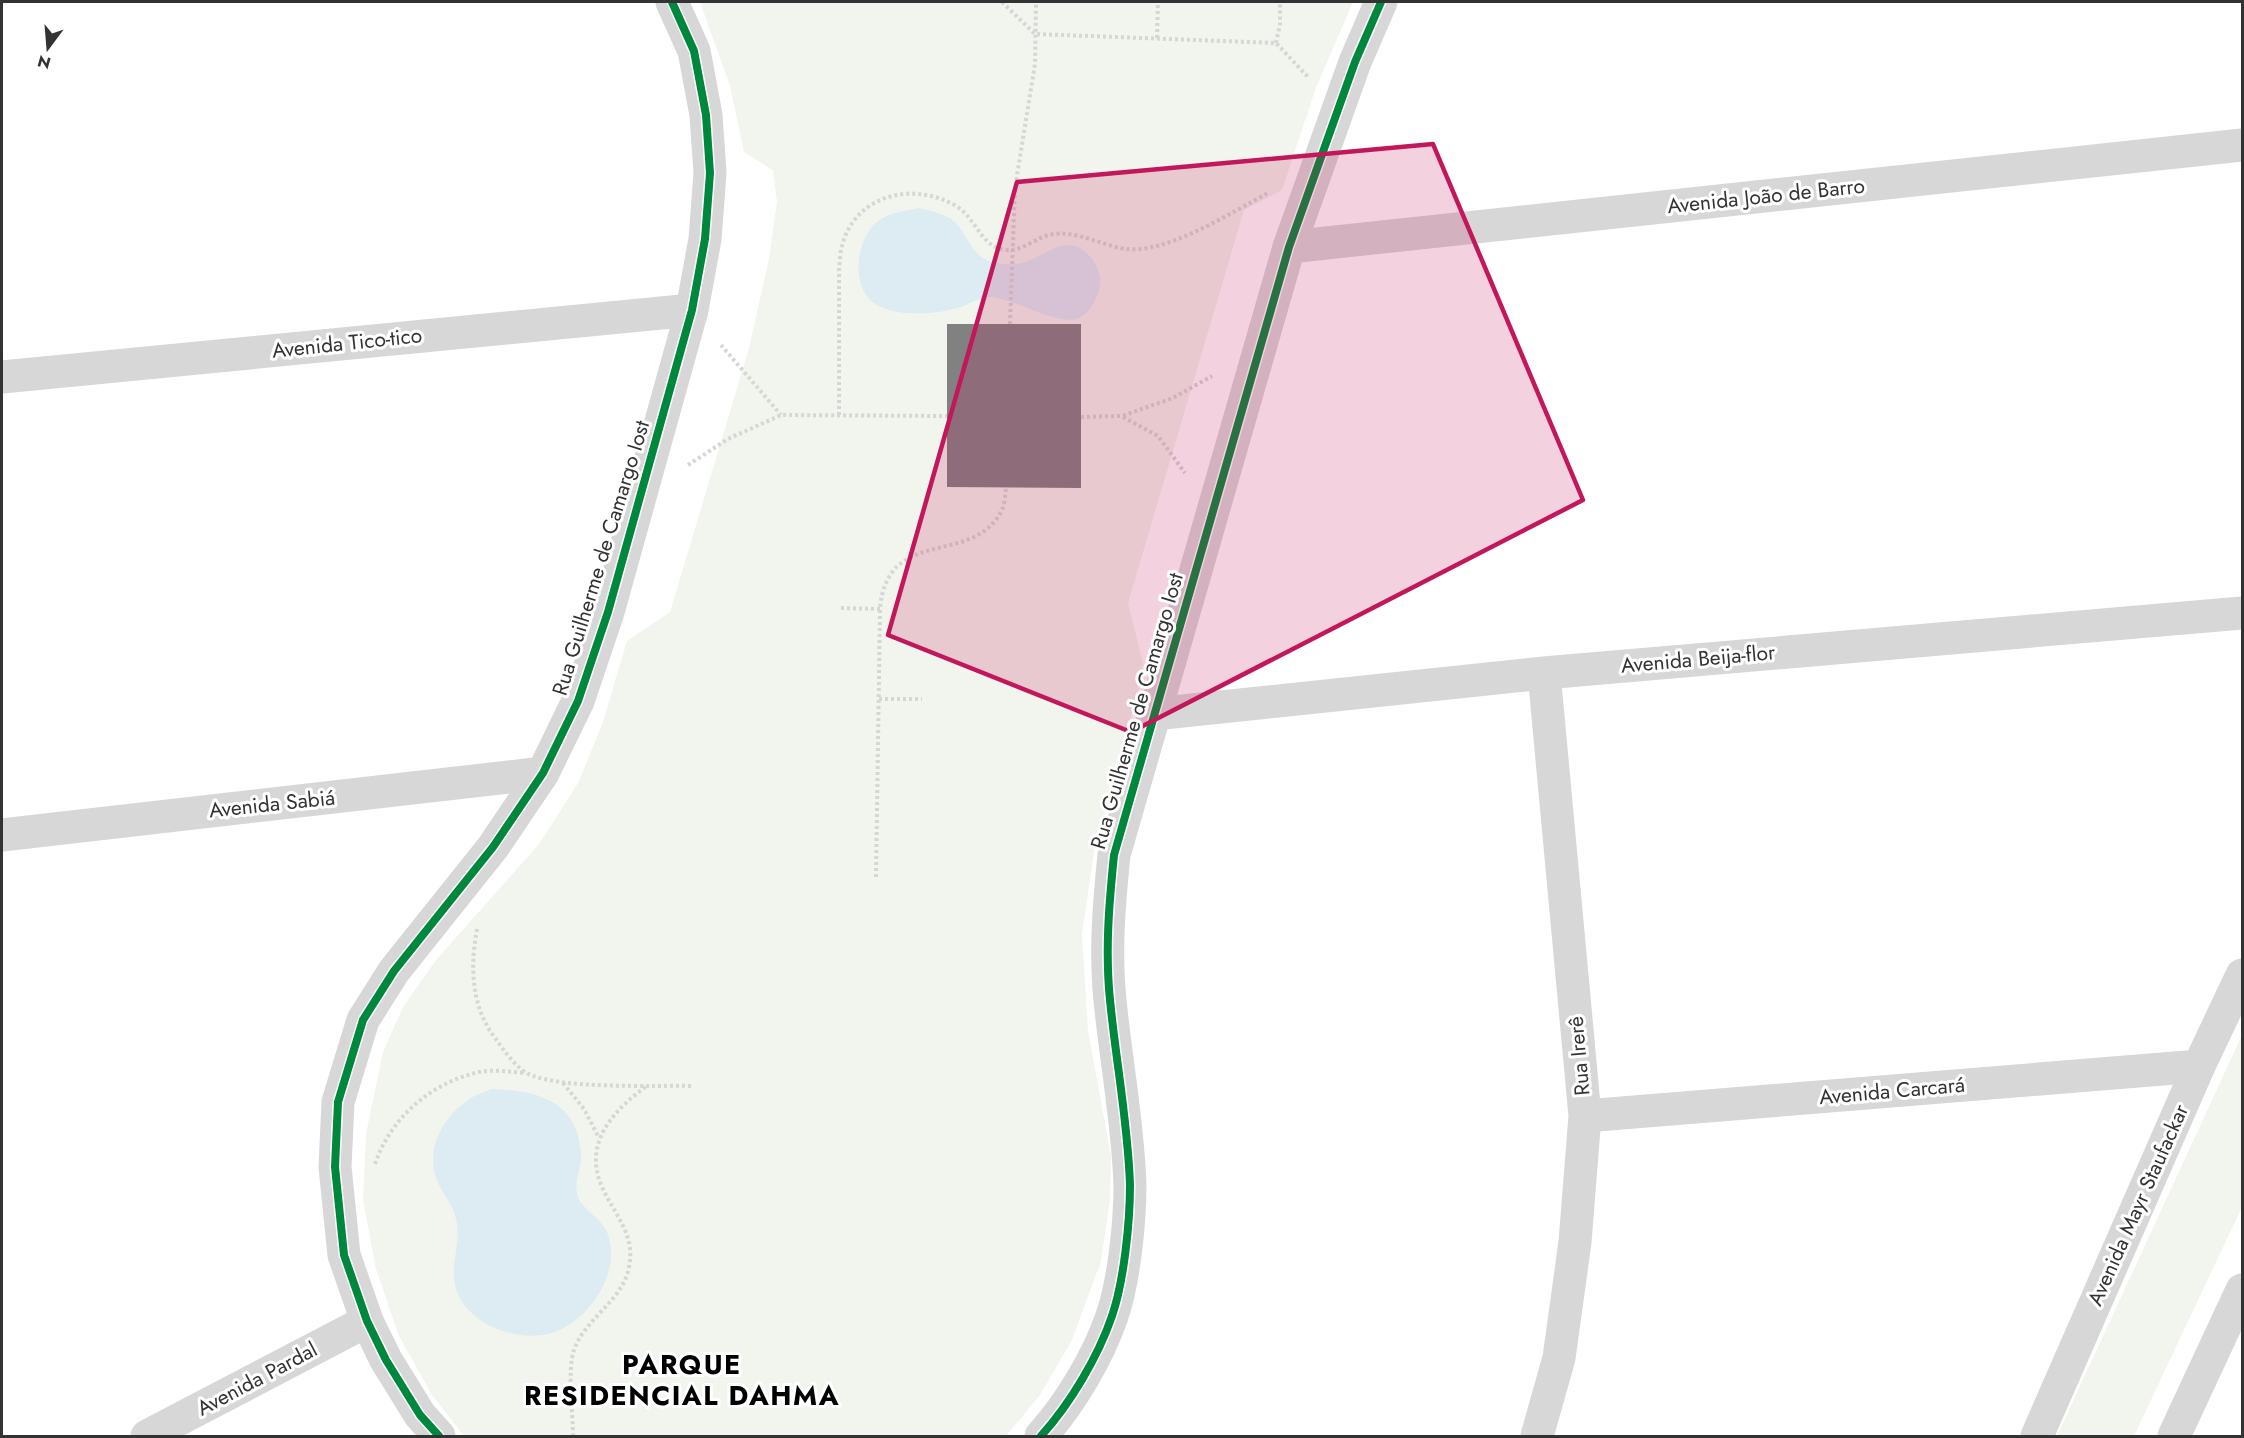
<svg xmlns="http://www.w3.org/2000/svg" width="2244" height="1438" font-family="Jost,sans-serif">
  <rect width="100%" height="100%" fill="#fff"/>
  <path fill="#f1f5ed" d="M700,2H1353L1315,90L1282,190L1244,210L1128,603L1144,668L1094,852L1082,934L1088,1031L1111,1156L1110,1200L1101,1261L1072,1340L1040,1395L1006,1436H464L432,1395L399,1336L376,1269L363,1200L366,1134L383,1052L403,1007L436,960L539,844L578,783L603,722L627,641L670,612L749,348L769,259L777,202L773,170L744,152L730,86Z
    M2242,1035V1207L2134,1436H2057Z"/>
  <path fill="#ddebf3" d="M920,208C930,211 946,214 954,221C967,234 971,254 989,261C998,264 1007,265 1016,264C1045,261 1066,226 1092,259C1098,267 1101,275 1100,285C1098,297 1091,312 1079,318C1059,327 1013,298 991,297C981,297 971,303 961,307C938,314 903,317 881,307C849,294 854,240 878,221C890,212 906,211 920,208Z
    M492,1089C539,1091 579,1101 581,1156C581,1169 573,1184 578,1197C583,1210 601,1218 607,1232C623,1270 590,1321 552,1333C515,1344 456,1321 454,1277C453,1257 461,1238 456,1219C453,1204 441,1192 436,1178C426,1148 443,1117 468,1100C475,1095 485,1092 492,1089Z"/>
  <path fill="#818181" d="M947,324H1081V488L947,487Z"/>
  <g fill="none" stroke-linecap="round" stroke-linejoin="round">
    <path stroke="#d6d6d6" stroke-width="4" stroke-dasharray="3 3" stroke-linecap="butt" d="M1002,2L1035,34L1276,43L1309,78
      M1157,38L1158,2
      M1276,43L1280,24V2
      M1010,324L1015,188L1035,64L1036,2
      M721,345L781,415
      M839,415V268C840,261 840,253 842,246C855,194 914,181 956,206C977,218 982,252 1011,250C1025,249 1039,236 1053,234C1078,231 1101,245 1125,249C1167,254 1230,213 1268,193
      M1081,417L1122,416L1173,398L1212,376
      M1123,417L1158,436L1185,473
      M688,465L728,439L781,415L947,416
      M841,608L880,609
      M879,699H922
      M876,877L880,609C887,524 973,568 1002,510C1005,504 1005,495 1006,488
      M477,929C470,967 471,1006 495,1038C504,1050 512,1063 525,1072C554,1090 655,1085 693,1086
      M563,1083L584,1109L599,1138
      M375,1164C391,1117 431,1083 479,1072C494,1069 512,1072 526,1073
      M573,1436C573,1413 567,1371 574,1350C585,1318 623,1301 629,1267C636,1235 614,1214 602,1187C582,1142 615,1109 648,1085"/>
    <path stroke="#d7d7d7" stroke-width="33" d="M1289,247L2242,145
      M2,377L692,310
      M1154,714L1544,673L2242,613
      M2,835L543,773
      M1585,1116L2199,1066
      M147,1436L367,1321
      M439,1436L420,1415L386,1360L367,1321L344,1255L335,1167L338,1102L363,1020L394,971L493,847L543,773L578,701L608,612L692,310L705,239L710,173L706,115L694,51L672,2
      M1041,1436C1070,1404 1098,1357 1112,1316C1124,1281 1130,1222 1130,1185C1128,1123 1116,1062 1110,1000C1105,951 1109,904 1114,855L1289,247L1355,62L1381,2
      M1537,1436L1559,1358L1575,1242L1585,1116L1544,673
      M2037,1436L2199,1066L2242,975
      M2174,1436L2242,1290"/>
    <g stroke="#fff" stroke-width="11">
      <path id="cycleway" d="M439,1436L420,1415L386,1360L367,1321L344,1255L335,1167L338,1102L363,1020L394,971L493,847L543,773L578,701L608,612L692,310L705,239L710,173L706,115L694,51L672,2
        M1041,1436C1070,1404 1098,1357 1112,1316C1124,1281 1130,1222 1130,1185C1128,1123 1116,1062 1110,1000C1105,951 1109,904 1114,855L1289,247L1355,62L1381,2"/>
    </g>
    <use href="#cycleway" stroke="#00873e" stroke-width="8"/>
  </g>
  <path fill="#c2185b" fill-opacity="0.2" stroke="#c2185b" stroke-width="4.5" stroke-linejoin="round" d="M1433,144L1583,500L1131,732L888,635L1017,182Z"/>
  <g text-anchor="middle" stroke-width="6" stroke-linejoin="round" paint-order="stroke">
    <g font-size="21" fill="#333" stroke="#fff">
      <text transform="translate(1766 196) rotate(-6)" y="7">Avenida João de Barro</text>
      <text transform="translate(347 343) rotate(-6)" y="7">Avenida Tico-tico</text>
      <text transform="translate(601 558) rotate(-73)" y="7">Rua Guilherme de Camargo Iost</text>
      <text transform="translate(1698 659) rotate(-5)" y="7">Avenida Beija-flor</text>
      <text transform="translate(1137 711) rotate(-74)" y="7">Rua Guilherme de Camargo Iost</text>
      <text transform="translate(272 804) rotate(-6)" y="7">Avenida Sabiá</text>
      <text transform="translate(1579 1056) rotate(-95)" y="7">Rua Irerê</text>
      <text transform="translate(1892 1091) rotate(-5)" y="7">Avenida Carcará</text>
      <text transform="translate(2138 1205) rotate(-66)" y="7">Avenida Mayr Staufackar</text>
      <text transform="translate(257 1379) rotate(-28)" y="7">Avenida Pardal</text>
    </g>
    <g font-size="27" font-weight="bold" letter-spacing="1.5" fill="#000" stroke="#fff">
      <text x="682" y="1374">PARQUE<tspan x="682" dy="31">RESIDENCIAL DAHMA</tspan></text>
    </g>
  </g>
  <rect width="2244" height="1438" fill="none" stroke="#333333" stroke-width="6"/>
  <g transform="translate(48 48) rotate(196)" stroke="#ffffff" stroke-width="4.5" paint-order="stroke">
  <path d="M0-4.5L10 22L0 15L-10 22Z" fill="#333333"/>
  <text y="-9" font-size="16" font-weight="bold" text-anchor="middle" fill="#333333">N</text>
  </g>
</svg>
